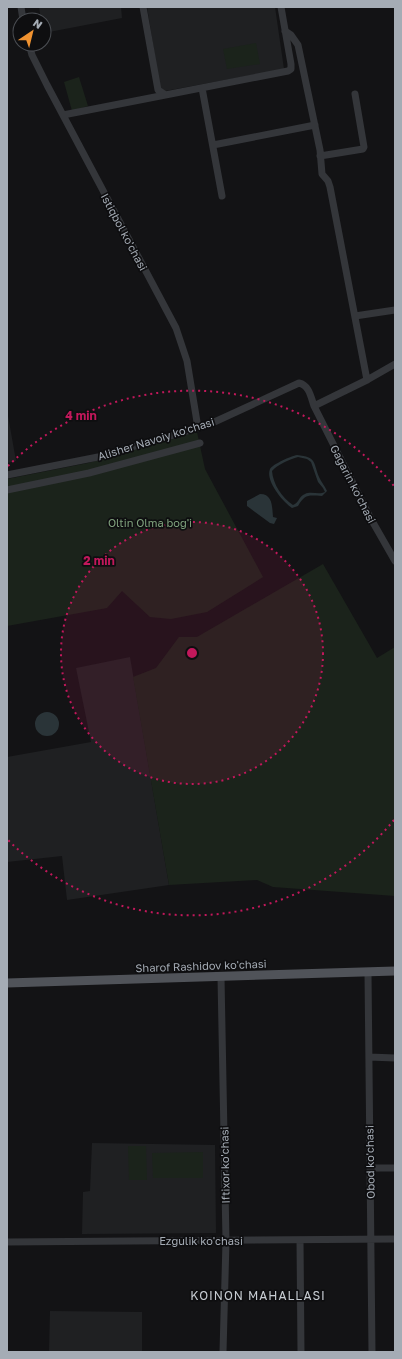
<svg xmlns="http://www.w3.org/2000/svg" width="402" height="1359" font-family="'Golos Text',sans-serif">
  <rect width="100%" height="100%" fill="#131315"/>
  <path fill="#1f2022" d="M39,7H121L122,18L44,33V20H41Z
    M147,7H275L284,69L165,91L160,88Z
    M7,410L16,461L7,463Z
    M130,657L169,885L67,900L62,856L7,862V757L91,742L76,668Z
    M92,1143L215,1145L216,1233L82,1234L83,1192L90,1191Z
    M50,1311L142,1312V1352H49Z"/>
  <path fill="#1b231b" d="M256,43L260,64L227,69L223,49Z
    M79,77L88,106L72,111L64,82Z
    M197,432L205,469L263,577L207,612L171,619L150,617L122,591L107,608L7,626V479L88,463Z
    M323,564L377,658L395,647V896L273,887L257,880L169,885L133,677L156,668L179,637H197Z
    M128,1146H146L147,1180H129Z
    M203,1152V1178H153L152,1153Z"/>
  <path fill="#2a3438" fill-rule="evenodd" d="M297,455C317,457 313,462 319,477C321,482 325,486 327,491L322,496C308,495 305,494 298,506L292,508C283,502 265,481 270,469C273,464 291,456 297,455ZM298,457L307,459L311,462L318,482L323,488L325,492C319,495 311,491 305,494C299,496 299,503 293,505C282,498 273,484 272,471C277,465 290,459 298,457Z
    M260,494C273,494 272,507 273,517L277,518L274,524L270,523L247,506V501Z
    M35 724a12 12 0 1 1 24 0a12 12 0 1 1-24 0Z"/>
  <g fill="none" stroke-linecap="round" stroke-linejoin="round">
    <path stroke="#34363a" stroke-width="7" d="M21,7L23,20
      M143,7L158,90L164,94
      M285,31L291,35L298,45L320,150L322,174L328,181L330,187L367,380
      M29,44L32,55L47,85L176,328L187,361L198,428
      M202,88L222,196
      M63,115C138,100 213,86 288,71L291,69V64L281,7
      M213,145L315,125
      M320,156L363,149L364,147L355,94
      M355,316L395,310
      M314,406L367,380L395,364
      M7,475L98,457L198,428L210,424L299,383C309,385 311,397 314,406L371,519L395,561
      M7,490L89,473L200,443
      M368,973L372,1352
      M221,977L226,1241L223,1352
      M369,1057L395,1058
      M370,1168H395
      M300,1240L301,1352
      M7,1242L395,1239"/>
    <path stroke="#505359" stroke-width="9" d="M7,983L395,971"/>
  </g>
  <circle cx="192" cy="653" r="131" fill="#c2185b" fill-opacity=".12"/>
  <g fill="none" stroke="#c2185b" stroke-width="2" stroke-dasharray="2 4">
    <circle cx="192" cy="653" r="131"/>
    <path d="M394 820A262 262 0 0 1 8 840M8 466A262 262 0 0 1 394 486"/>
  </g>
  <g text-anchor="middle" stroke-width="3.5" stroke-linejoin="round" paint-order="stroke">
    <g font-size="11" fill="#a5acb5" stroke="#0e0e10">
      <text transform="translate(124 232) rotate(62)" y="4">Istiqbol ko'chasi</text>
      <text transform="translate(156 439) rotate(-17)" y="4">Alisher Navoiy ko'chasi</text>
      <text transform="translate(353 484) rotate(63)" y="4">Gagarin ko'chasi</text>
      <text transform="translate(201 966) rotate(-2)" y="4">Sharof Rashidov ko'chasi</text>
      <text transform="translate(370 1162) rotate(-91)" y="4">Obod ko'chasi</text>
      <text transform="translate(225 1165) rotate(-91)" y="4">Iftixor ko'chasi</text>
      <text x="201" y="1245">Ezgulik ko'chasi</text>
    </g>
    <g font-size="11" fill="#7fa07c" stroke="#0e0e10">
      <text x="150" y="527">Oltin Olma bog'i</text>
    </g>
    <g font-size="12" letter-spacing="1" fill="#c6cbd1" stroke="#0e0e10">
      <text x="258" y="1300">KOINON MAHALLASI</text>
    </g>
  </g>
  <circle cx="192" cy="653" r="6" fill="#c2185b" stroke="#0e0e10" stroke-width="2"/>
  <g font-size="12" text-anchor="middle" font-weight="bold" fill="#c2185b" stroke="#0e0e10" stroke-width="3.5" stroke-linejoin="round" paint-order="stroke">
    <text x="81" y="420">4 min</text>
    <text x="99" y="565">2 min</text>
  </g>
  <rect width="402" height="1359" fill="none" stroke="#a5acb5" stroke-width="16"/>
  <g transform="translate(32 32) rotate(35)"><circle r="19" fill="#0e0e10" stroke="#4a4d52"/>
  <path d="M0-3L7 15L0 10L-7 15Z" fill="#f09230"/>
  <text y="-6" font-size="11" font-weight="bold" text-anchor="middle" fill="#a5acb5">N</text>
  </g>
</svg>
